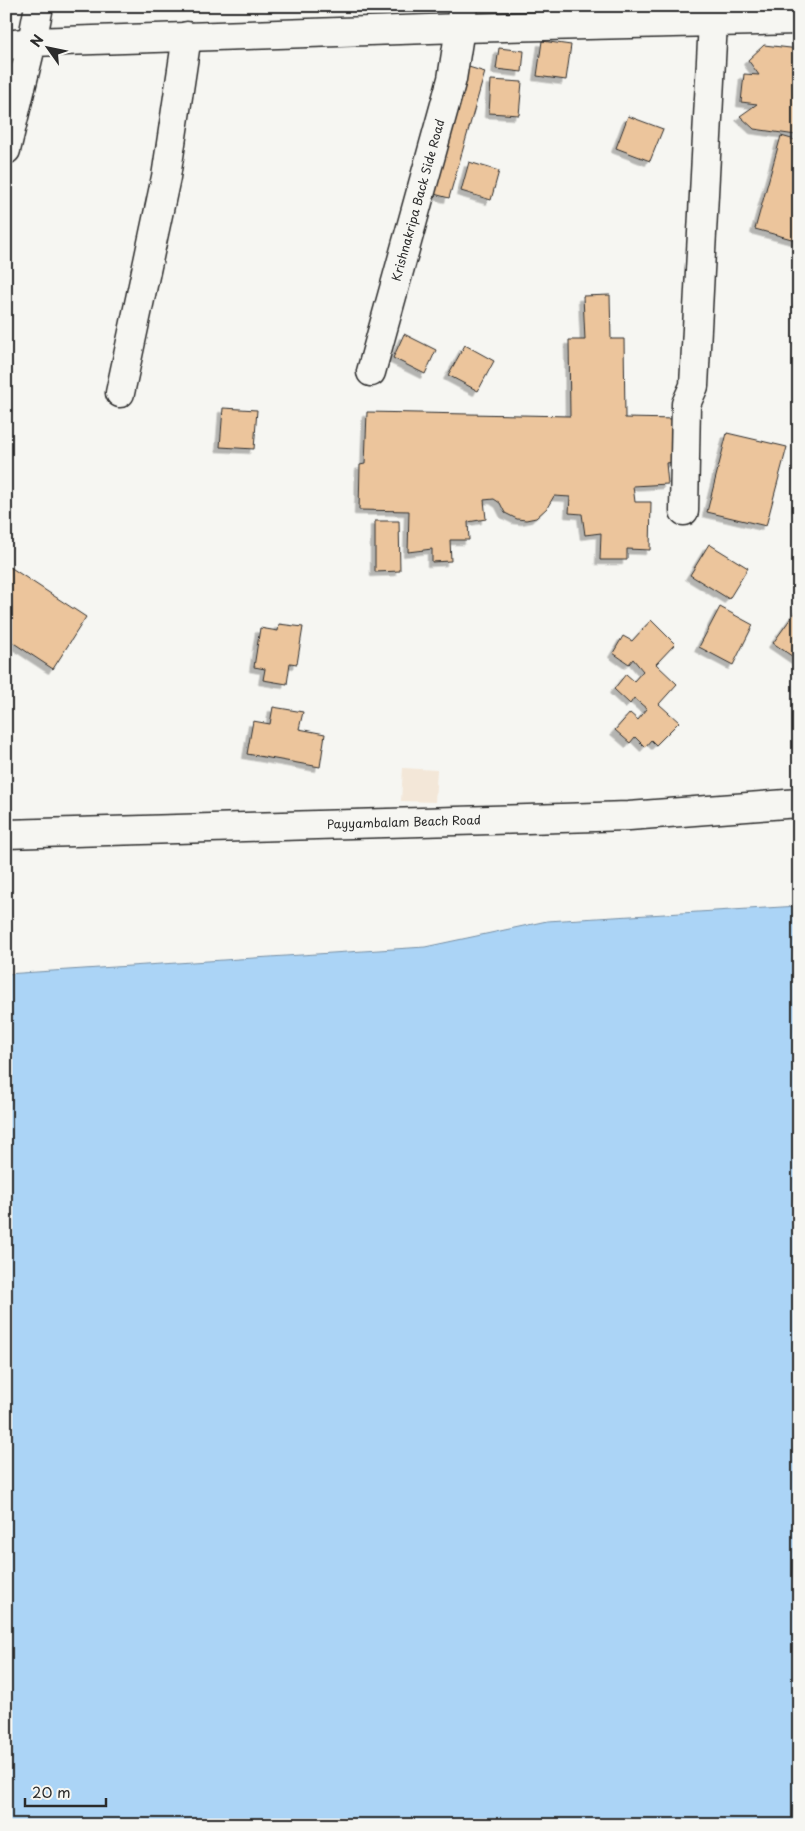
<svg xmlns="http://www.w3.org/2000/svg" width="805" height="1831" font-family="'Playpen Sans',sans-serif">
  <defs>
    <filter id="shadow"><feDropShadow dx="-4.5" dy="4.5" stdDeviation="0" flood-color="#0004"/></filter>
  </defs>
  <rect width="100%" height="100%" fill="#f6f6f2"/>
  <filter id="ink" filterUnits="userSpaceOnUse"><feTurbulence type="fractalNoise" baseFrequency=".02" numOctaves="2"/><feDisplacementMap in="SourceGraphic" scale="10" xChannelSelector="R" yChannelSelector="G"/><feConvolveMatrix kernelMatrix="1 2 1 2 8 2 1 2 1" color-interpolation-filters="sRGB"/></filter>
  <g filter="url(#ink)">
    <path fill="#f3e7d8" d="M403,768L437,770L435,802L401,801Z"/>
    <path fill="#abd4f6" stroke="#7890a5" d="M799,906V1825H6V974L425,947L547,921Z"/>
    <path fill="#ecc59c" stroke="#2b2b2b" filter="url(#shadow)" d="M542,41L571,45L566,80L537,76Z
      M764,45L799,49V133L796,135L754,129L740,116L757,104L741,102L744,74L759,75L748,60Z
      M499,48L524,51L522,72L496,69Z
      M449,61L485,72L449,198L412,188Z
      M491,80L522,82L519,115L489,113Z
      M628,116L663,129L650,161L616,148Z
      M781,136L799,141V241L755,229Z
      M469,162L499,171L491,200L461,191Z
      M610,295L611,339H624L625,418L677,419L676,462L666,463L668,484L633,486L635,502H651L650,550L627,549V560H600L601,533L585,535L582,514L569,513L570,497L554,496L547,508L536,518L526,520L517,519L505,513L500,503L494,499L484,500L486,519L468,522L469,540H450L451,561L432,562V549L408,552L409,511L359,510L360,465L365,464L367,412L570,416L569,340H585L583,296Z
      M404,334L436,350L425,374L393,358Z
      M465,345L494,361L478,391L448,375Z
      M223,408L257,410L254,449L220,447Z
      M727,433L787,447L766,526L707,512Z
      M375,521H399L400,571L375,572Z
      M709,544L748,568L729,599L690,575Z
      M10,567L86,617L53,669L6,638V573Z
      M720,607L753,625L733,665L699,647Z
      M796,611L799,612V661L773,643Z
      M651,620L675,644L656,664L677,684L659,704L679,722L656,745L651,740L645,747L635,737L630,743L615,730L630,713L638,720L647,709L634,698L630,704L614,689L626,674L634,681L643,671L633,659L629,664L613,653L623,636L632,641Z
      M279,624L303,627L297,664L290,663L287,684L263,680L265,669L254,667L260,628L278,631Z
      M273,707L303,712L299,729L325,734L320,767L247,754L253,721L270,724Z"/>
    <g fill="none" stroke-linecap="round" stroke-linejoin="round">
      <g stroke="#2b2b2b" stroke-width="31">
        <g id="minor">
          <path d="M32,42L39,6"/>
          <path id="s1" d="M371,372L452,79L460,28L799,20"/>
          <path d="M120,393L166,177L187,36"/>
          <path d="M684,511L686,404L694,386L713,22"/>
        </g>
      </g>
      <g stroke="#2b2b2b" stroke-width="31">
        <path id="tertiary" d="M6,45L32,42L460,28L463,6
          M6,150L32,42"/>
      </g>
      <g stroke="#2b2b2b" stroke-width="31">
        <g id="secondary">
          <path id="s2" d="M6,834L629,816L799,803"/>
        </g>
      </g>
      <use href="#minor" stroke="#f6f6f2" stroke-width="28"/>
      <use href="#tertiary" stroke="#f6f6f2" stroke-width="28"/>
      <use href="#secondary" stroke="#f6f6f2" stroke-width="28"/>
    </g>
  </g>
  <g text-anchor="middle" stroke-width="4.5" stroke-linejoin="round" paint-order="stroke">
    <g font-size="12" fill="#2b2b2b" stroke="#f6f6f2">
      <text dy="4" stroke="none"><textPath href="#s1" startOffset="178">Krishnakripa Back Side Road</textPath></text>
      <text dy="4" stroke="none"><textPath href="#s2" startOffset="398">Payyambalam Beach Road</textPath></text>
    </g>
  </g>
  <rect width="805" height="1831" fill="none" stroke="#f6f6f2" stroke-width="25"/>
  <rect x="12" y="12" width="780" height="1806" fill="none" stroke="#2b2b2b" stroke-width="2" filter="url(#ink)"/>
  <g transform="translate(48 48) rotate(303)" stroke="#f6f6f2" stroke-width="4" paint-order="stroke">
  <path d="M0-4L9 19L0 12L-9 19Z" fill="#2b2b2b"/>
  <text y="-8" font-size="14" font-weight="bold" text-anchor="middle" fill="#2b2b2b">N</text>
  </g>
  <path d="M25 1798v8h81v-8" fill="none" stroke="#2b2b2b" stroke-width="2.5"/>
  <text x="32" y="1798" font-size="15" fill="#2b2b2b" stroke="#f6f6f2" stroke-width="4" paint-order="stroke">20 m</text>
</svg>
